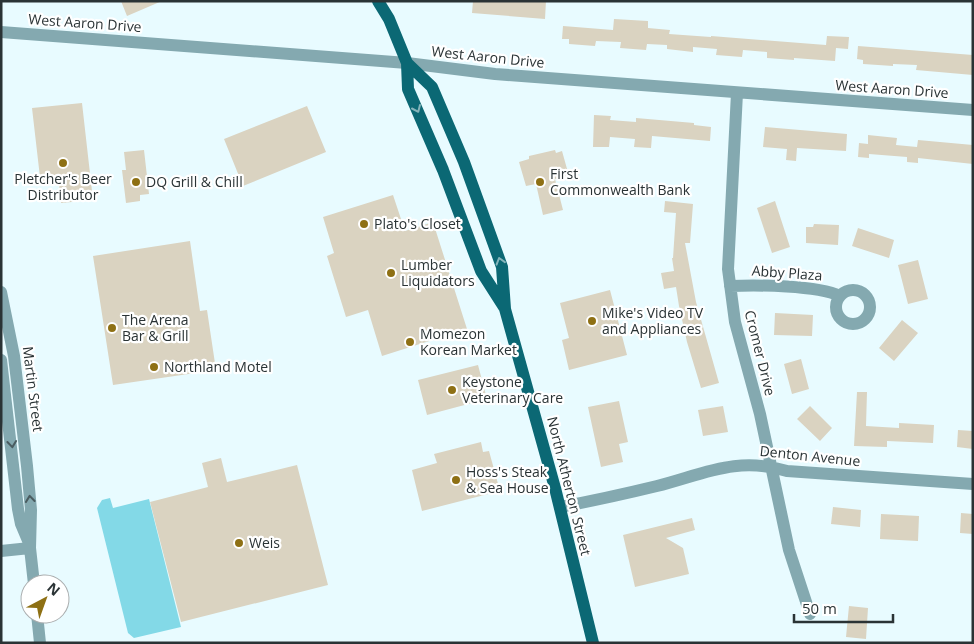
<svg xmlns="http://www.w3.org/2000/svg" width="974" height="644" font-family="'Open Sans',sans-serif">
  <rect width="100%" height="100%" fill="#e8fbff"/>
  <path fill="#83d9e7" d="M110,498L113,508L149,499L181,627L134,638L128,633L97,508L102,500Z"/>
  <path fill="#dad3c1" d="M121,1H162L127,16Z
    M473,1H546L545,19L472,13Z
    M614,19L648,21V28L670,30L669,34L711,37V36L826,45L827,36L849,37L848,49L836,48L835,61L794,58V60L767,58V52L743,50L742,57L716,55L717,49L693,47V52L667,49V45L647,44L646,50L620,48L621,42L596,41L595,46L569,44V39H562L563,26L613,30Z
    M858,46L973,55V75L916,70L917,65L893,64V66L863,64V60L857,59Z
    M82,103L93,200L61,203L59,184L41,186L32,108Z
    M307,106L326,152L243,186L224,139Z
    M594,115L611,116L610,120L636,122V118L694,123V125L711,127L710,141L652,136L651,148L634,147L635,139L610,137L609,147H593Z
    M765,127L847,134L846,151L797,148L796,161L786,160L787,149L763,147Z
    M868,135L897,138L896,145L917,147L918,140L973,145V164L918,158V163L907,162V157L869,154V158L858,157L859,143L868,144Z
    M144,150L149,194L140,195V201L126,203L122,170H126L124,152Z
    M555,150L556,153L562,151L569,176L555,179L563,210L543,215L536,184L526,186L519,162L529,159V156Z
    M393,195L405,231L433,222L467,329L382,356L368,310L346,317L327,256L334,253L323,217Z
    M665,201L693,204L690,243H685L696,302L719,383L701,388L687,342L679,306L676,287L664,289L661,273L674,271L672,258H673L676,213L664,212Z
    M775,201L790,247L772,253L757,208Z
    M814,224L839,225L838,245L806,243V227H813Z
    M858,228L894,240L889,258L852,246Z
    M190,241L200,311L207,310L216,370L113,385L93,256Z
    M918,260L928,299L908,304L898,265Z
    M610,290L627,355L569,370L562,340L569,338L560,303Z
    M775,313L813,315L812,336L774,335Z
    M902,320L918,333L894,361L879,348Z
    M801,359L809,389L792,394L784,364Z
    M478,365L487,399L427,415L418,380Z
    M857,392H867L866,426L899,428V423L934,425L933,443L887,441V447L854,446Z
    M619,401L628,442L619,444L623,462L601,467L588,407Z
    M723,406L728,432L703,436L698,410Z
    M810,406L832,428L820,441L797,419Z
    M958,430L973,431V449L957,447Z
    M481,442L483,452L489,451L500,491L422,511L412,470L437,463L434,454Z
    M221,458L227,482L297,465L328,585L181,622L150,502L208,487L202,463Z
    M833,507L861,510L860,527L831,524Z
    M961,513L973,514V534L960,533Z
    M881,514L919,516L918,541L880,539Z
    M692,518L695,530L666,538L683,548L689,574L635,587L623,535Z
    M849,606L868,608L866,639L846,637Z"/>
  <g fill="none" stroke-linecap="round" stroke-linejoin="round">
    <path stroke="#84a9b0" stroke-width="12" d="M1,32L407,63L495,74L973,110
      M737,93L728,269L735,322L760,414L789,550L810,614
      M730,286C757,285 817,285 840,296
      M836 307a17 17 0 1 1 34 0a17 17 0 1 1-34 0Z
      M1,292L14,356L27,466L31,510L30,548L34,584
      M1,360L18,509L21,524L29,543
      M560,507C592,501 624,494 657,486C704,474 737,456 787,471L973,484
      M1,551L30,548
      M37,614L40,643"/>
    <path stroke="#0b6874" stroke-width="12" d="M378,1L389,19L407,63L408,89L443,170L481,271L504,307
      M407,63L432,87L464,162L502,267L505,309L555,488L593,643"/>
  </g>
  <defs><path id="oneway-chevron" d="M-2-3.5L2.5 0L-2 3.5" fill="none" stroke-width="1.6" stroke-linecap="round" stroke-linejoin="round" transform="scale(1.25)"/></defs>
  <g stroke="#85b4ba">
    <use href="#oneway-chevron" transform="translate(417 109) rotate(66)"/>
    <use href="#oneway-chevron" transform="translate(500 261) rotate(-107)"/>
  </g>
  <g stroke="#4a5c60">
    <use href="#oneway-chevron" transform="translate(12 444) rotate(84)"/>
    <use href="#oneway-chevron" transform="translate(30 499) rotate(-96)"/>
  </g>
  <g fill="#8e7014" stroke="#fff" stroke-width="2">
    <circle cx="63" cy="163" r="5"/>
    <circle cx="136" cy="182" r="5"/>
    <circle cx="540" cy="182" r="5"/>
    <circle cx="364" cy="224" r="5"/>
    <circle cx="391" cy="273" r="5"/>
    <circle cx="592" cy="321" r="5"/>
    <circle cx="112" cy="328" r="5"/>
    <circle cx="410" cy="342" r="5"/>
    <circle cx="154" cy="367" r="5"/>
    <circle cx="452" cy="390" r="5"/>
    <circle cx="456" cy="480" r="5"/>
    <circle cx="239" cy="543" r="5"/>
  </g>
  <g text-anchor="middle" stroke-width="4.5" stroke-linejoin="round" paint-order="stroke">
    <g font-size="14" fill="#2a3335" stroke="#fff">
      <text transform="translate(85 23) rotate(4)" y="5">West Aaron Drive</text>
      <text transform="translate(488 57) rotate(6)" y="5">West Aaron Drive</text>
      <text transform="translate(892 89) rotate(4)" y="5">West Aaron Drive</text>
      <text transform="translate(787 273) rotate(4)" y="5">Abby Plaza</text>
      <text transform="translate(760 353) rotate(76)" y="5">Cromer Drive</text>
      <text transform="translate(33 389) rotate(83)" y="5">Martin Street</text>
      <text transform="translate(810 456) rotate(6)" y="5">Denton Avenue</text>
      <text transform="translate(569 486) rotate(76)" y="5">North Atherton Street</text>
    </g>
    <g font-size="14" fill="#2a3335" stroke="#fff" text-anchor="start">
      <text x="550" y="179">First<tspan x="550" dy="16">Commonwealth Bank</tspan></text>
      <text x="63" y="184" text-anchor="middle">Pletcher's Beer<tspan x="63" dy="16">Distributor</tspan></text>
      <text x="146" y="187">DQ Grill &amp; Chill</text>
      <text x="374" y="229">Plato's Closet</text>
      <text x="401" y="270">Lumber<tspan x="401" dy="16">Liquidators</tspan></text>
      <text x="602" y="318">Mike's Video TV<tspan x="602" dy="16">and Appliances</tspan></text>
      <text x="122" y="325">The Arena<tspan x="122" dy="16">Bar &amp; Grill</tspan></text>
      <text x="420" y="339">Momezon<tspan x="420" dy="16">Korean Market</tspan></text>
      <text x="164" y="372">Northland Motel</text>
      <text x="462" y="387">Keystone<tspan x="462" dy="16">Veterinary Care</tspan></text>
      <text x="466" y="477">Hoss's Steak<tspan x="466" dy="16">&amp; Sea House</tspan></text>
      <text x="249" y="548">Weis</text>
    </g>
  </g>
  <rect width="974" height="644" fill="none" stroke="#2a3335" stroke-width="5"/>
  <g transform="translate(45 599) rotate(41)"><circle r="24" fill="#ffffff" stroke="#aaadae"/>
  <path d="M0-4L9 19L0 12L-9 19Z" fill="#8e7014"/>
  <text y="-8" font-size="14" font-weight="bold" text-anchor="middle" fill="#2a3335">N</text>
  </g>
  <path d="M794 614v8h99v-8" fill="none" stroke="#2a3335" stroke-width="2.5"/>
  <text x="802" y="614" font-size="15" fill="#2a3335" stroke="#ffffff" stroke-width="4" paint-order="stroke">50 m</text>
</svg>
